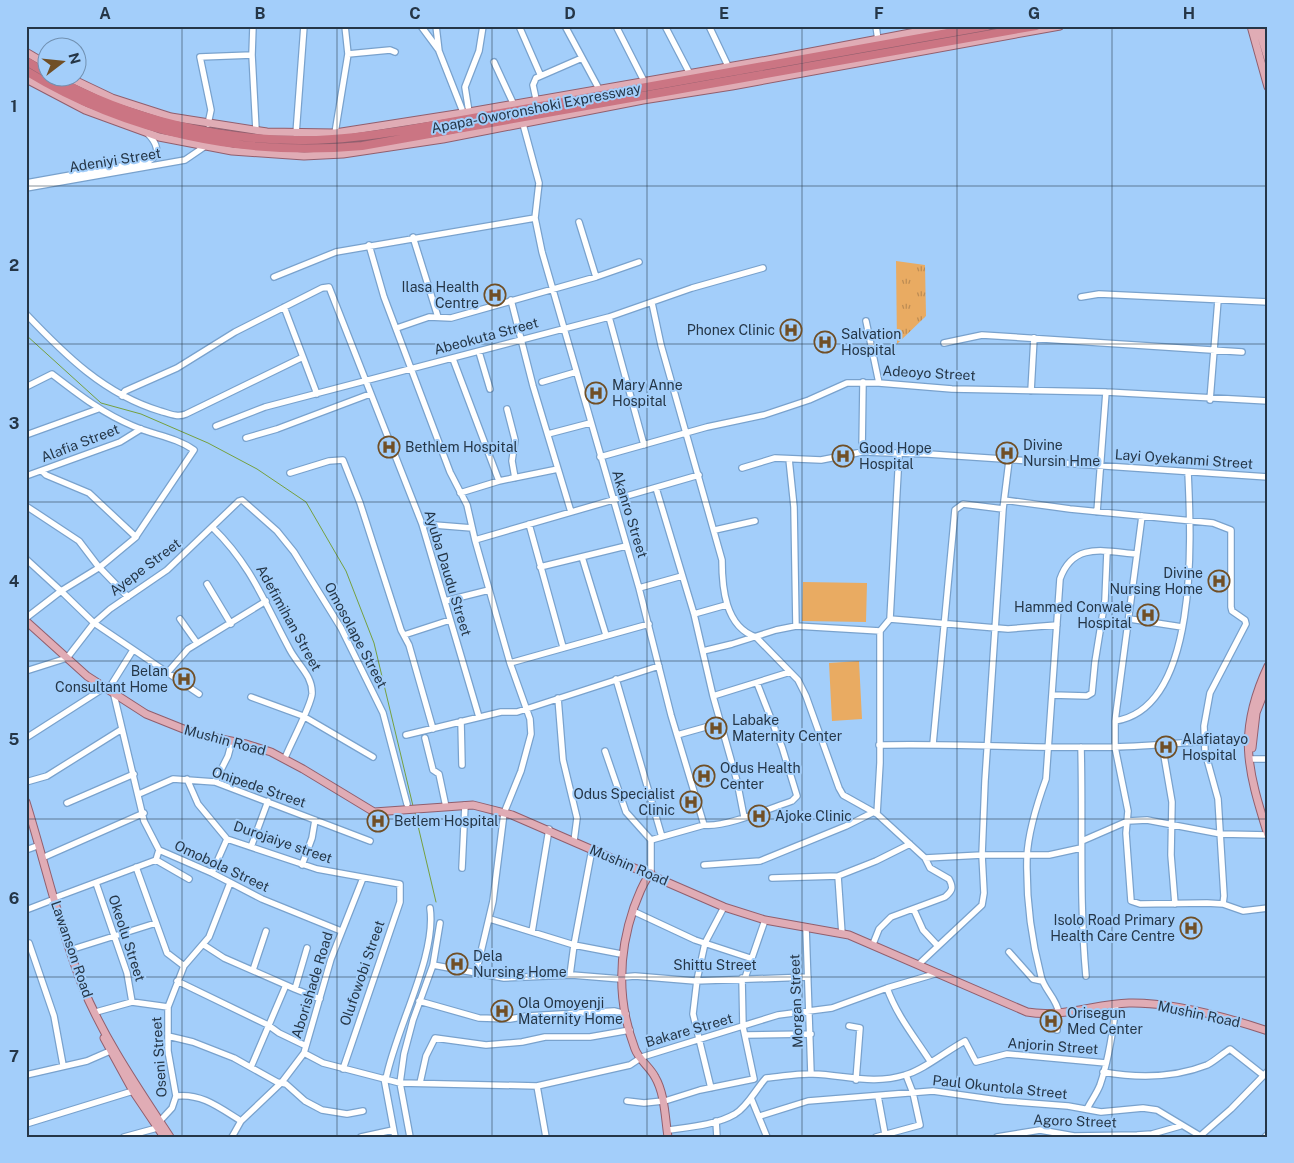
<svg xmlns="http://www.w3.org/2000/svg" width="1294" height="1163" font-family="'Public Sans',sans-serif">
  <defs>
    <pattern id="grass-tufts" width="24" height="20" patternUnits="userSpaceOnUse" patternTransform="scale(1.25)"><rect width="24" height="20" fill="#e9ab62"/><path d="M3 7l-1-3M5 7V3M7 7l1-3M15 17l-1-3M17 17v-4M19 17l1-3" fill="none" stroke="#bd8c53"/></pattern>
  </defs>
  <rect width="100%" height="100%" fill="#a3cefa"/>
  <path fill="url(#grass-tufts)" d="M896,261L925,265L926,316L897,344Z"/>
  <path fill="#e9ab62" d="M803,582L867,583L866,622L802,621Z
    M859,661L862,719L832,721L829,663Z"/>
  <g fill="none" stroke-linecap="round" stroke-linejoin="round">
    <path stroke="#75a03e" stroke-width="1" d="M26,335L101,403L141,414L208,443L257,469L306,502L346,571L374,643L413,806
      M415,813L436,902"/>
    <g stroke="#79a2cd" stroke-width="8">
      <path id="minor" d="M253,26L252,55L256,130
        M421,26L438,49
        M436,26L439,51L463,112
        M519,26L540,74
        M565,26L599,89
        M616,26L644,81
        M665,26L690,74
        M709,26L728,66
        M876,26L878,40
        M348,54L390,50L395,52
        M494,62L513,103
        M536,99L533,85L536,78L582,58
        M469,112L465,87L479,51L483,26
        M208,124L211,110L200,57L252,55
        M523,124L539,183L535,218L542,252L639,588L671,715L704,825L651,840V873
        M335,133L348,54L345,26
        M296,134L304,26
        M26,183L149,161C162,154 156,142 148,134
        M26,188L185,160L204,147
        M579,222L596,277
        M413,237L438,317
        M369,245L384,297L450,472L467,505L475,540
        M274,277L336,252L535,218
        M1081,297L1099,294L1268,302
        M511,300L533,386L571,512
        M652,303L661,345L722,560C722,587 725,627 756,637L798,680L806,696L839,788L843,795L877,814
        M284,307L303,357
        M26,314C65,355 104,394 160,411C168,413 177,418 186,414L303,357L317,394
        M609,317L644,445
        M866,321L879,383
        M397,328L429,317L451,318L596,277L639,262
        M944,343L982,335L1242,352
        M479,352L490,389
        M453,359L499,481
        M542,382L576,372
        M26,387L52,374C78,394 102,413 133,426C153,435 176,437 194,450L135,538L100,567L61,591L94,623L199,694
        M1031,391L1034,338
        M122,396L125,391L177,368L235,332L322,288L329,287L422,524L479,717
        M1210,400L1218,300
        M507,409L515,440L512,461L515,478
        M216,426L265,407L609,317L692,288L763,268
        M548,434L590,423
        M26,435L98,409
        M246,438L277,429L370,394
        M862,452L863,382
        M899,454L890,619L880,631V763L877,814L925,858L982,855H1049L1081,848
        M600,457L707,427L764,415L809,400L847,383H879L952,389L1106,392L1268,401
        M789,459L794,507L796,626
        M742,468L775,458L821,460L862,452L928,454L1268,477
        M42,471L46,475L89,493L136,537
        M290,473L329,461L343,460L360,503L401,630L409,645L433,729
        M26,476L120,442L141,429
        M656,488L694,614L713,696L737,781L744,817
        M460,493L499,481L558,469
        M1004,500L1070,509L1213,523L1231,530V607L1232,611L1245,620L1246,624L1210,693L1204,726L1205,752L1218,799L1224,896L1223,904
        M26,506L79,541L98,566L128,597
        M1097,512L1106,392
        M1142,516L1115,721V747L1128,811L1126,833L1131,901L1140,904L1207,903L1223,904L1243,911L1268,908
        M422,524L472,528
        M529,524L563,647
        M213,528C252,566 265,604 290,650C298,665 313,676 312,694C311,706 290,745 285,758
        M715,530L755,521
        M582,557L606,635
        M26,559L61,591L26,618
        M540,567L626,546
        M207,584L231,624
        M639,588L682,576
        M445,601L489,590
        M694,614L726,605
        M180,619L197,643
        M890,619L1008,629L1057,625
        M1130,619L1182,627
        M404,635L450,620
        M703,651L732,644L776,630L796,626L880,631
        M510,663L649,624
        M26,671L67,658L94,623L110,609L167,570L239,501L242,500L277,531L294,552L341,628L383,713L407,804
        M168,672L188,649L266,601
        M616,679L662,837
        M108,690L133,650
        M114,695L144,821L159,850L212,873L262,899L341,931
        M1052,695L1087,696L1092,693L1095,662L1105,600L1107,552
        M713,696L790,672
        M251,697L303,716L373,757
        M558,698L563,760L577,818L574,841
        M461,721L462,765
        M1115,721C1200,708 1191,536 1188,472
        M406,735L501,712H517L659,666
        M677,735L720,723
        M26,738L104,688
        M425,738L433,770L439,774L446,807
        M933,744L955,510L963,504L1003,509
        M1162,744L1172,802L1171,855L1175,904
        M879,745C958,743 1036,749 1114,747C1159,746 1203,740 1247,739
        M1081,747C1083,823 1079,900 1086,976
        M605,751L626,812L651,840
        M1252,759H1268
        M187,779L198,804L227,839L317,869L400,884V902L343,1069
        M26,782L47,776L122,729
        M215,782L228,756L232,741
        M139,794L173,779L215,782L370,841
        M67,803L134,774
        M704,825C724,828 771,808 792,801L797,796L782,747L757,683
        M1082,841L1128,821L1147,820L1221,834L1268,835
        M251,847L268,801
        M26,850L37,846
        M42,858L144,813
        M156,860L189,879
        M302,865L312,838L315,820
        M704,865L760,861L846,826L874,812
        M136,867L167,953L184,966
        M462,868L465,805
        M212,873L227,839
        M838,876L842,934
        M772,878L838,876L876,861L910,844
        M96,883L127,973L132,1002
        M54,898L156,860L159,850
        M26,910L52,900
        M914,910L923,930L937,945
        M635,912L695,940L750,958
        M490,919L574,945L592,849
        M806,927L811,1074
        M532,932L549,829
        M29,943L54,1016L63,1065
        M873,944L879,929L891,917L945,897C952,891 954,888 949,879L930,868L925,858
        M204,945L224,958L295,989L307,948
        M70,950L156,923
        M1009,952L1033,979L1042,981
        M919,964L982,905L984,893L982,855L985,781L1003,509L1009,461
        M433,965L504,978L572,975L621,979
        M253,970L266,931
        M476,973L493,901L504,813L521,771L531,734L530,719L510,663L475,540L699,475
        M570,975L574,945L621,954
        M623,977L635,976L695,981L808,977
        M745,978L765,920
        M177,981L268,1025L279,1033L306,1046
        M887,988C897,1016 914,1036 930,1061
        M295,989L320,999
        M419,1001L479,1018L510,1019L527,1016L614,1011L626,1014
        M96,1012L132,1002L168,1007
        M1059,1013C1056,997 1044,990 1041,976C1031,938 1026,897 1027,857C1028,834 1038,801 1046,779L1060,579C1073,542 1103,551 1136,554
        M1057,1014V1030
        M849,1026L860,1028L856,1080
        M745,1035L811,1034
        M168,1036L193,1042L234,1058L277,1082L286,1084L305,1101L322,1110L347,1114L363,1111
        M304,1053L323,1063L400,1083L537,1086L630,1065L642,1057L778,1015L832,1008L887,988L938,973
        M251,1067L286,985
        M1103,1072C1137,1078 1174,1078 1207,1065C1215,1061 1222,1054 1230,1049L1263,1075
        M26,1075L87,1061L110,1051
        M384,1078L395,1137
        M386,1079C395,1030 437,956 430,908
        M420,1083L426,1056L435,1038L486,1045L522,1042L545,1037H590L630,1030
        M537,1086L546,1137
        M711,1088L693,1014L697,980L705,943L724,907
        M176,1096C202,1093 220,1108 241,1121
        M878,1096L885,1134
        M751,1098L767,1137
        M627,1101L644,1103L663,1101
        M665,1101L700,1090L754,1079L743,1027L742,978
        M1087,1109C1091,1101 1097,1093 1100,1085C1109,1059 1113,1031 1116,1004
        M760,1116L808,1101L933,1091L1004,1101L1068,1106L1101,1112L1143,1108L1157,1110L1202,1137
        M160,1121L172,1108L176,1096L168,1051V1007L184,966L209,937L230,883
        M716,1121L717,1137
        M26,1124L133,1091
        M669,1130C690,1127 716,1125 735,1114C748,1106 755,1090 766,1078C781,1077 798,1073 813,1074C845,1075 873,1085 905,1075C924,1070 946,1051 965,1041L976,1062L1007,1054L1106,1063
        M124,1137L157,1128
        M232,1137L241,1121L282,1082L304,1053L331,959L363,878
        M361,1137L393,1130
        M410,1137L400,1083L404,1054L413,1020L433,965L440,923
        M876,1137L920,1125L913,1093L906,1075
        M997,1137L1040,1130L1074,1136L1137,1135L1152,1134L1180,1126
        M1199,1137L1231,1109L1268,1071
        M1265,1137L1268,1134"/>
    </g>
    <g stroke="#915f6e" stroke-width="9">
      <path id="major" d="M1251,26L1268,87
        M1258,26L1268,59
        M1265,26L1268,37
        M26,52L48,65
        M70,78L112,98L171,117L267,132L335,133L469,112L779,58L947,26
        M26,79L85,110L159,137L232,151L304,156L343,154L443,139L643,100L732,86L1060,26
        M26,621L87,676L146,714L196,734L246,744L271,752L303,769L374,812L473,805L512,815L724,907L765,920L849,935L1027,1012C1062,1018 1095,1004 1129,1003C1174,1002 1226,1017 1268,1031
        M1268,666C1237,732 1247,768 1268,835
        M1252,748L1256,713L1268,682
        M26,802C45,863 59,926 82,985C104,1039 138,1088 170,1137
        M651,873C642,883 639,895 634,907C618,954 617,1002 635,1049C639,1060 650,1067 655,1077C665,1094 665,1118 668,1137
        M104,1038L133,1091L164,1137"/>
    </g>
    <g stroke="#915f6e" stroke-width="10">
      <path id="highway" d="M26,61L48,74
        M26,71C128,133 244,157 362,146L1036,26
        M54,78C129,119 218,141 305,140C339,140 373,135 406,130L987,26"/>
    </g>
    <use href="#minor" stroke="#fff" stroke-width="5.5"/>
    <use href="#major" stroke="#e0acb5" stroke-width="7"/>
    <use href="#highway" stroke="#cb7583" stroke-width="8"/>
  </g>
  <path fill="none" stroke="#253647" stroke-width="1" stroke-opacity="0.55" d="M182,26V1137M337,26V1137M492,26V1137M647,26V1137M802,26V1137M957,26V1137M1112,26V1137M26,186H1268M26,344H1268M26,502H1268M26,661H1268M26,819H1268M26,977H1268"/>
  <defs>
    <g id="hospital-ring" transform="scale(1.125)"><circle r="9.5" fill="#a3cefa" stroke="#704f26" stroke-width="1.5"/><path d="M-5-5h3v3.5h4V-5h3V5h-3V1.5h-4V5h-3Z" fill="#704f26"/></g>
  </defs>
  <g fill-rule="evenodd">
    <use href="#hospital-ring" x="495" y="295"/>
    <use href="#hospital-ring" x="791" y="330"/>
    <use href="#hospital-ring" x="825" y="342"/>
    <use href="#hospital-ring" x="596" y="393"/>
    <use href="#hospital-ring" x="389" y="447"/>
    <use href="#hospital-ring" x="1007" y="453"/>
    <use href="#hospital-ring" x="843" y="456"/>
    <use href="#hospital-ring" x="1219" y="581"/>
    <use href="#hospital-ring" x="1148" y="615"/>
    <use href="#hospital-ring" x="184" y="679"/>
    <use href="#hospital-ring" x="716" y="728"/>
    <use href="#hospital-ring" x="1166" y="747"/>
    <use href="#hospital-ring" x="704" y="776"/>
    <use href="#hospital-ring" x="691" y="802"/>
    <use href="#hospital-ring" x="759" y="816"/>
    <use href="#hospital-ring" x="378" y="821"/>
    <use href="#hospital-ring" x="1191" y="928"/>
    <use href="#hospital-ring" x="457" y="964"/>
    <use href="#hospital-ring" x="502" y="1011"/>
    <use href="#hospital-ring" x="1051" y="1021"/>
  </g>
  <g text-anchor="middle" stroke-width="4" stroke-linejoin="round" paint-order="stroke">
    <g font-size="14" fill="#253647" stroke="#a3cefa">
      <text transform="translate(536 108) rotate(-11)" y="5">Apapa-Oworonshoki Expressway</text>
      <text transform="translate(115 160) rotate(-9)" y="5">Adeniyi Street</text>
      <text transform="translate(486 336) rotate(-15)" y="5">Abeokuta Street</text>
      <text transform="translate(929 373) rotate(3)" y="5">Adeoyo Street</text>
      <text transform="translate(80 443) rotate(-21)" y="5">Alafia Street</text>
      <text transform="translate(1184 459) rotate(4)" y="5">Layi Oyekanmi Street</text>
      <text transform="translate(630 514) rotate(73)" y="5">Akanro Street</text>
      <text transform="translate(145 567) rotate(-37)" y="5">Ayepe Street</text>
      <text transform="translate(448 573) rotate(73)" y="5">Ayuba Daudu Street</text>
      <text transform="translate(289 618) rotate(61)" y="5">Adefimihan Street</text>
      <text transform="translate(356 635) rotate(62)" y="5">Omosolape Street</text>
      <text transform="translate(225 740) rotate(15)" y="5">Mushin Road</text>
      <text transform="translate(259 787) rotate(19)" y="5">Onipede Street</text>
      <text transform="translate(283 842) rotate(19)" y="5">Durojaiye street</text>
      <text transform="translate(629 865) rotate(23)" y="5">Mushin Road</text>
      <text transform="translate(222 866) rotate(25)" y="5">Omobola Street</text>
      <text transform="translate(127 938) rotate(72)" y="5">Okeolu Street</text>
      <text transform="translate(72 949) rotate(71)" y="5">Lawanson Road</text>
      <text x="715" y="970">Shittu Street</text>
      <text transform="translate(362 973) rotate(-71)" y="5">Olufowobi Street</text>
      <text transform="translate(312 985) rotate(-73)" y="5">Aborishade Road</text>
      <text transform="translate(796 1001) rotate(-92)" y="5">Morgan Street</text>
      <text transform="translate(1199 1014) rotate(12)" y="5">Mushin Road</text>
      <text transform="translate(689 1030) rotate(-16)" y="5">Bakare Street</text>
      <text transform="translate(1053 1046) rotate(4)" y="5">Anjorin Street</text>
      <text transform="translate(159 1057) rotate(-94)" y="5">Oseni Street</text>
      <text transform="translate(1000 1087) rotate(6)" y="5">Paul Okuntola Street</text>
      <text transform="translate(1075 1121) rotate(2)" y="5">Agoro Street</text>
    </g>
    <g font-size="14" fill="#253647" stroke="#a3cefa" text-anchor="start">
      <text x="479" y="292" text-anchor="end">Ilasa Health<tspan x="479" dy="16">Centre</tspan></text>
      <text x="775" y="335" text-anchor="end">Phonex Clinic</text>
      <text x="841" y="339">Salvation<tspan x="841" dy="16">Hospital</tspan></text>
      <text x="612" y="390">Mary Anne<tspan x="612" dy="16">Hospital</tspan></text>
      <text x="1023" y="450">Divine<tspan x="1023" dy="16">Nursin Hme</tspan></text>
      <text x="405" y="452">Bethlem Hospital</text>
      <text x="859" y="453">Good Hope<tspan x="859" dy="16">Hospital</tspan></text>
      <text x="1203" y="578" text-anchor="end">Divine<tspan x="1203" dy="16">Nursing Home</tspan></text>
      <text x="1132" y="612" text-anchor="end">Hammed Conwale<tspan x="1132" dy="16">Hospital</tspan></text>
      <text x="168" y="676" text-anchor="end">Belan<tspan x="168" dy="16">Consultant Home</tspan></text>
      <text x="732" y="725">Labake<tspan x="732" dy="16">Maternity Center</tspan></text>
      <text x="1182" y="744">Alafiatayo<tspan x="1182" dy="16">Hospital</tspan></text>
      <text x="720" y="773">Odus Health<tspan x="720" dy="16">Center</tspan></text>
      <text x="675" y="799" text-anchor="end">Odus Specialist<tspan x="675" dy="16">Clinic</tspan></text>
      <text x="775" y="821">Ajoke Clinic</text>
      <text x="394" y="826">Betlem Hospital</text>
      <text x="1175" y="925" text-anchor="end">Isolo Road Primary<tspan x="1175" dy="16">Health Care Centre</tspan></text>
      <text x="473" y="961">Dela<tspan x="473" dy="16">Nursing Home</tspan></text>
      <text x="518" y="1008">Ola Omoyenji<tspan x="518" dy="16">Maternity Home</tspan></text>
      <text x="1067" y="1018">Orisegun<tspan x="1067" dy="16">Med Center</tspan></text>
    </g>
  </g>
  <rect width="1294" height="1163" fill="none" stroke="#a3cefa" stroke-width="55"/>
  <g transform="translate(62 62) rotate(74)"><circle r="24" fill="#a3cefa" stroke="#7191b2"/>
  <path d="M0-4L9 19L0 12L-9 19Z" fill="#704f26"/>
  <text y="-8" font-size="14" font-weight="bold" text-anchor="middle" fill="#253647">N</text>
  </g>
  <rect x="28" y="28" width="1238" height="1108" fill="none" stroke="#253647" stroke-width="2"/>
  <g font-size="16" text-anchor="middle" font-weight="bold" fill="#253647">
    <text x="105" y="19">A</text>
    <text x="260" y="19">B</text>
    <text x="415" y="19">C</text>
    <text x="570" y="19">D</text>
    <text x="724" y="19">E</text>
    <text x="879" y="19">F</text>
    <text x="1034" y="19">G</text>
    <text x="1189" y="19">H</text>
    <text x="14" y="112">1</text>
    <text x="14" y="271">2</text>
    <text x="14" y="429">3</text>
    <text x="14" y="587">4</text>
    <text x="14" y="745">5</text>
    <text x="14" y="904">6</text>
    <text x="14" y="1062">7</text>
  </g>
</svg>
